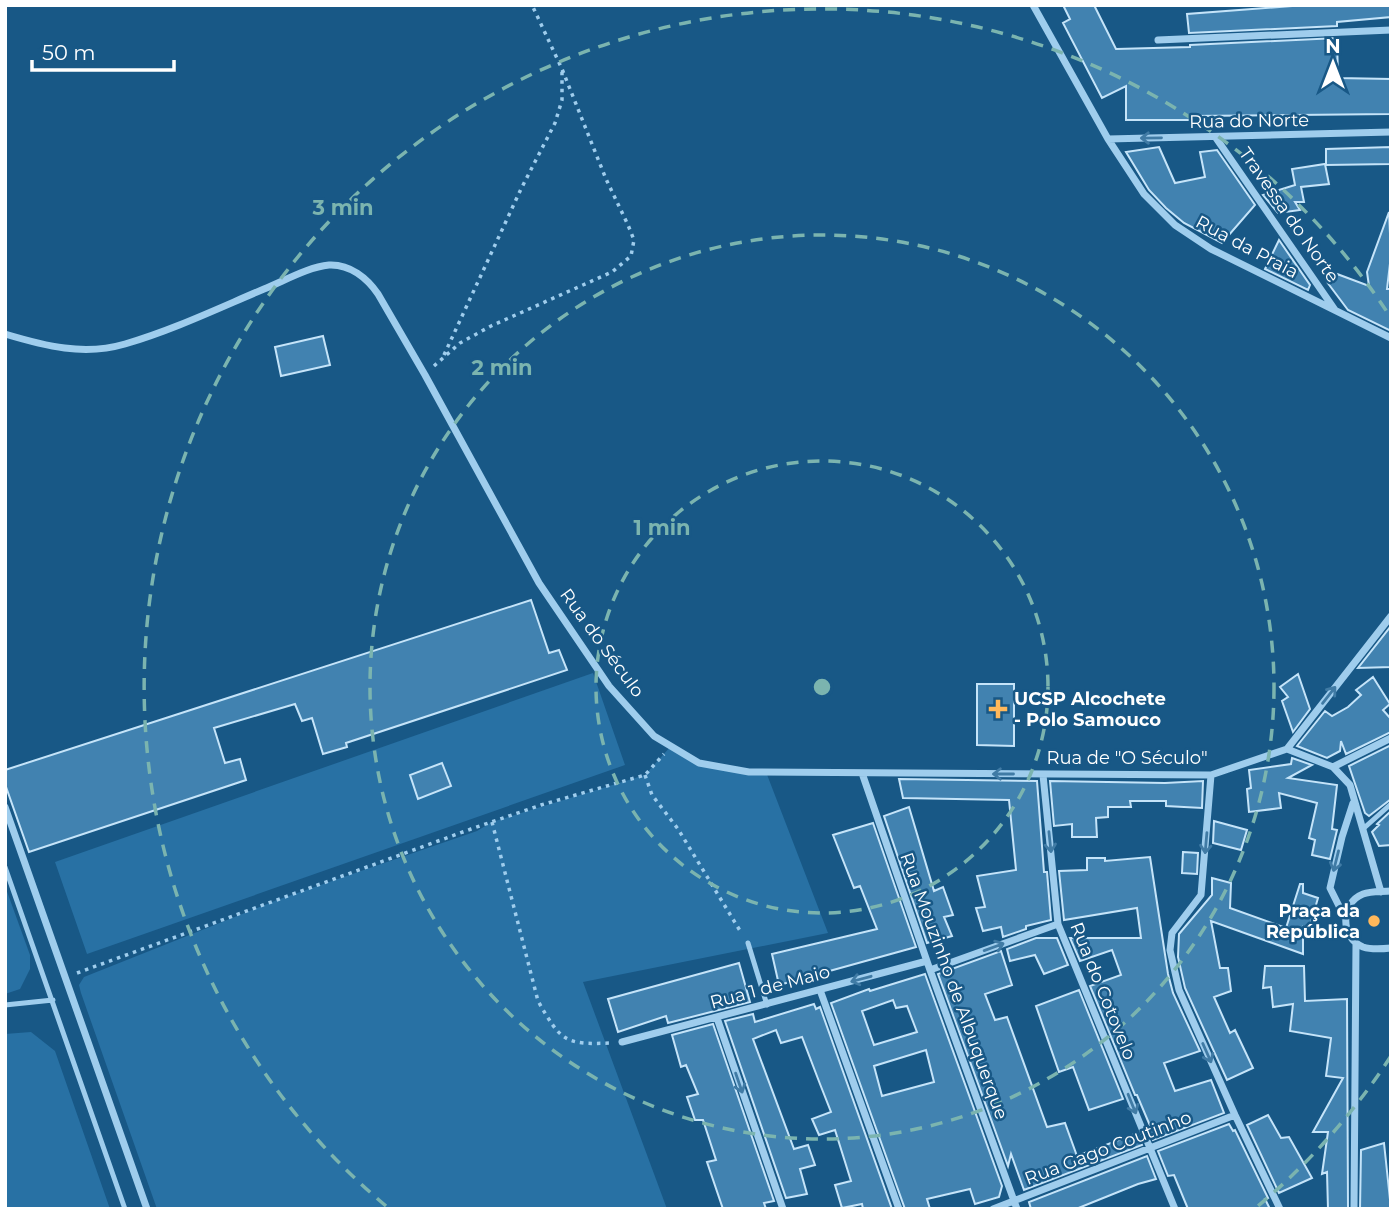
<svg xmlns="http://www.w3.org/2000/svg" width="1396" height="1214" font-family="Montserrat,sans-serif">
  <rect width="100%" height="100%" fill="#185886"/>
  <path fill="#2871a4" d="M593,673L625,765L87,954L55,862Z
    M671,746L699,763L766,772L828,933L583,982L667,1209H157L81,993L79,985L84,977L277,900L477,831L492,822L645,775Z
    M5,886L30,955V969L20,989L5,994Z
    M31,1032L55,1051L110,1209H5V1034Z"/>
  <path fill="#4182b0" stroke="#c5e4f9" stroke-width="2" fill-rule="evenodd" d="M1063,5H1094L1116,49L1190,47V45L1337,38L1338,78L1391,79V114L1191,116V120H1126V86L1102,98L1063,23L1070,19Z
    M1305,5H1391V17L1337,22V26L1189,33L1187,14Z
    M1159,147L1175,183L1205,177L1200,152L1217,150L1255,205L1222,243L1184,223L1166,208L1149,190L1126,152Z
    M1391,147V164L1326,165V149Z
    M1325,164L1329,184L1301,187L1304,202H1295L1300,210L1278,213L1263,195L1295,185L1292,169Z
    M1389,212L1391,255L1387,289H1391V331L1348,310L1327,282L1337,274L1369,286L1367,272Z
    M1279,240L1310,285L1308,290L1265,269Z
    M323,336L330,365L281,376L275,347Z
    M531,600L549,653L559,650L567,670L346,743L347,747L323,754L312,718L302,721L295,704L214,728L225,763L240,759L246,780L29,852L5,784V770Z
    M1391,626V667L1358,668Z
    M1298,674L1310,709L1293,732L1282,701L1288,697L1280,687Z
    M1373,677L1390,704L1383,710L1391,719V732L1346,754L1341,741L1340,751L1327,758L1297,746L1325,711L1332,716L1348,707L1361,695L1356,690Z
    M977,684H1014V746L977,745Z
    M1391,745V799L1369,816L1365,813L1349,766Z
    M1292,758L1312,765L1288,778L1337,785L1332,829L1337,830L1330,859L1312,855L1315,840L1309,838L1317,803L1279,793L1281,808L1249,812L1247,789L1251,788L1249,770L1291,764Z
    M442,763L451,786L418,799L410,775Z
    M899,779L1037,781L1044,872H1047L1051,920L1026,926V929L1003,937L1001,927L983,931L976,908L985,907L977,876L1016,870L1009,800L903,798Z
    M1050,781L1165,783L1203,781L1202,808L1166,806V801H1130L1131,807H1108V817L1096,818L1097,837H1072V824L1054,826Z
    M909,807L934,891L943,887L953,915L944,917L952,936L927,943L884,816Z
    M1391,811V845L1379,846L1372,832L1379,825L1377,824Z
    M1214,821L1247,830L1241,850L1213,843Z
    M873,823L916,947L779,985L772,954L877,929L860,886L854,888L833,835Z
    M1183,852L1198,853L1197,874L1182,873Z
    M1150,857L1168,974L1173,993L1200,1051L1164,1063L1175,1091L1211,1080L1224,1113L1153,1140L1149,1129L1151,1128L1137,1095H1135L1090,986L1121,975L1112,950L1080,961L1070,938H1141L1137,908L1064,920L1059,871L1087,870V858H1105V861Z
    M1212,878L1231,883L1230,908L1286,928L1300,884H1303V893L1318,898L1309,929L1303,927V954L1211,921L1220,968H1228L1231,991L1214,997L1230,1033L1235,1030L1253,1068L1227,1080L1185,988L1178,957L1179,934L1212,895Z
    M1036,938H1057L1068,965L1044,974L1035,955L1010,961L1007,949Z
    M1001,951L1012,985L985,994L995,1020L1007,1017L1047,1127L1065,1123L1077,1156L1137,1133L1142,1145L1024,1190L1011,1154L1008,1166L938,974Z
    M739,963L750,1002L668,1023L666,1016L618,1032L608,999Z
    M1265,966H1304L1305,1001L1347,999L1348,1209H1328L1327,1172L1322,1174L1328,1132H1313L1343,1078L1326,1076L1331,1038L1290,1031L1293,1004L1273,1007L1271,987L1263,988Z
    M925,974L1002,1186L999,1197L975,1204L970,1189L927,1199L930,1209H905L831,1003L869,989L870,991ZM893,1000L896,1008L907,1006L917,1032L874,1045L862,1011ZM926,1050L934,1082L882,1096L874,1066Z
    M1079,990L1123,1099L1089,1110L1073,1067L1059,1072L1036,1006Z
    M814,1004L816,1009L820,1007L892,1209H863L862,1204L842,1208L835,1185L851,1181L835,1130L819,1135L812,1119L831,1112L820,1084L802,1037L781,1043L776,1030L753,1039L794,1149L808,1145L815,1165L800,1169L807,1194L786,1198L725,1021L753,1014L755,1022Z
    M713,1024L774,1201L764,1203L766,1209H723L707,1162L716,1160L703,1120H695L687,1097L698,1094L686,1065L681,1067L672,1035Z
    M1268,1115L1281,1138L1289,1137L1312,1178L1279,1193L1247,1125Z
    M1229,1124L1233,1131L1235,1130L1268,1198L1265,1199L1270,1209H1188L1174,1175L1168,1176L1158,1151Z
    M1384,1143L1391,1209H1360L1361,1150Z
    M1147,1156L1156,1179L1138,1184L1076,1209H1031L1029,1202Z"/>
  <g fill="none" stroke-linecap="round" stroke-linejoin="round">
    <path stroke="#9fcded" stroke-width="3.5" stroke-dasharray="3.5 5" stroke-linecap="butt" d="M444,355L521,189L555,123L562,100V71
      M434,366L460,343L491,326L612,272L631,256L634,240L628,225L606,179L562,69L532,5
      M645,775L652,795L678,829L742,934
      M492,822L538,1001C561,1041 564,1045 611,1043
      M77,973L471,829L541,805L645,775L664,754"/>
    <path stroke="#9fcded" stroke-width="5" d="M1364,828L1391,804
      M5,867L125,1209
      M748,943L767,1005
      M5,1005L53,1000"/>
    <path stroke="#9fcded" stroke-width="7" d="M1033,5L1108,139L1144,194L1175,225L1211,249L1391,338
      M1158,40L1391,30
      M1216,138L1335,310
      M1108,139L1391,132
      M5,334C45,346 84,356 125,344C173,330 219,308 264,289C284,281 308,267 329,265C350,264 367,278 378,294L425,375L539,583L609,686L654,736L699,763L749,772L1211,775L1287,749L1333,767L1350,785L1381,892
      M1287,749L1391,616
      M1333,767L1391,738
      M862,773L930,970L1017,1209
      M1043,775L1058,924L1175,1209
      M1211,775L1201,895L1172,933L1170,950L1179,990L1235,1115L1280,1209
      M5,807L147,1209
      M1391,891C1382,892 1371,891 1363,894C1340,903 1340,938 1363,947C1372,950 1382,949 1391,948
      M1345,918L1330,888L1342,837L1353,803
      M930,970L1058,924
      M820,990L899,1209
      M717,1018L783,1209
      M622,1042L927,961
      M993,1209L1235,1115
      M1354,1209L1356,943"/>
  </g>
  <defs><path id="oneway-shaft" d="M-6 0H5M1.5-3L5.5 0L1.5 3" fill="none" stroke-width="1.6" stroke-linecap="round" stroke-linejoin="round" transform="scale(1.75)"/></defs>
  <g stroke="#407ba5">
    <use href="#oneway-shaft" transform="translate(1151 138) rotate(179)"/>
    <use href="#oneway-shaft" transform="translate(1329 695) rotate(-52)"/>
    <use href="#oneway-shaft" transform="translate(1003 774) rotate(-180)"/>
    <use href="#oneway-shaft" transform="translate(1050 842) rotate(84)"/>
    <use href="#oneway-shaft" transform="translate(1206 843) rotate(95)"/>
    <use href="#oneway-shaft" transform="translate(1336 861) rotate(104)"/>
    <use href="#oneway-shaft" transform="translate(994 947) rotate(-20)"/>
    <use href="#oneway-shaft" transform="translate(861 979) rotate(165)"/>
    <use href="#oneway-shaft" transform="translate(1207 1053) rotate(66)"/>
    <use href="#oneway-shaft" transform="translate(739 1083) rotate(71)"/>
    <use href="#oneway-shaft" transform="translate(1132 1104) rotate(68)"/>
  </g>
  <g fill="none" stroke="#7bb4af" stroke-width="3.5" stroke-dasharray="12 9">
    <circle cx="822" cy="687" r="226"/>
    <circle cx="822" cy="687" r="452"/>
    <path d="M1391 1056A678 678 0 0 1 1258 1206M386 1206A678 678 0 1 1 1391 318"/>
  </g>
  <g fill="#ffb85b" stroke="#185886" stroke-width="2.5">
    <path d="M994.5 698.5h7v7h7v7h-7v7h-7v-7h-7v-7h7z"/>
    <circle cx="1374" cy="921" r="7"/>
  </g>
  <g text-anchor="middle" stroke-width="5" stroke-linejoin="round" paint-order="stroke">
    <g font-size="18" fill="#fff" stroke="#185886">
      <text transform="translate(1249 121) rotate(-1)" y="6">Rua do Norte</text>
      <text transform="translate(1289 215) rotate(55)" y="6">Travessa do Norte</text>
      <text transform="translate(1247 247) rotate(28)" y="6">Rua da Praia</text>
      <text transform="translate(602 643) rotate(54)" y="6">Rua do Século</text>
      <text x="1127" y="764">Rua de "O Século"</text>
      <text transform="translate(954 986) rotate(70)" y="6">Rua Mouzinho de Albuquerque</text>
      <text transform="translate(770 987) rotate(-15)" y="6">Rua 1 de Maio</text>
      <text transform="translate(1103 991) rotate(68)" y="6">Rua do Cotovelo</text>
      <text transform="translate(1108 1148) rotate(-21)" y="6">Rua Gago Coutinho</text>
    </g>
    <g font-size="18" font-weight="bold" fill="#fff" stroke="#185886" text-anchor="start">
      <text x="1014" y="705">UCSP Alcochete<tspan x="1014" dy="21">- Polo Samouco</tspan></text>
      <text x="1360" y="917" text-anchor="end">Praça da<tspan x="1360" dy="21">República</tspan></text>
    </g>
  </g>
  <circle cx="822" cy="687" r="10" fill="#7bb4af" stroke="#185886" stroke-width="3.5"/>
  <g font-size="21" text-anchor="middle" font-weight="bold" fill="#7bb4af" stroke="#185886" stroke-width="5" stroke-linejoin="round" paint-order="stroke">
    <text x="343" y="215">3 min</text>
    <text x="502" y="375">2 min</text>
    <text x="662" y="535">1 min</text>
  </g>
  <rect width="1396" height="1214" fill="none" stroke="#ffffff" stroke-width="14"/>
  <g transform="translate(1333 63)" stroke="#185886" stroke-width="5" paint-order="stroke">
  <path d="M0-5L12 26L0 18L-12 26Z" fill="#ffffff"/>
  <text y="-10" font-size="19" font-weight="bold" text-anchor="middle" fill="#ffffff">N</text>
  </g>
  <path d="M32 60v10h142v-10" fill="none" stroke="#ffffff" stroke-width="3.5"/>
  <text x="42" y="60" font-size="21" fill="#ffffff" stroke="#185886" stroke-width="5" paint-order="stroke">50 m</text>
</svg>
